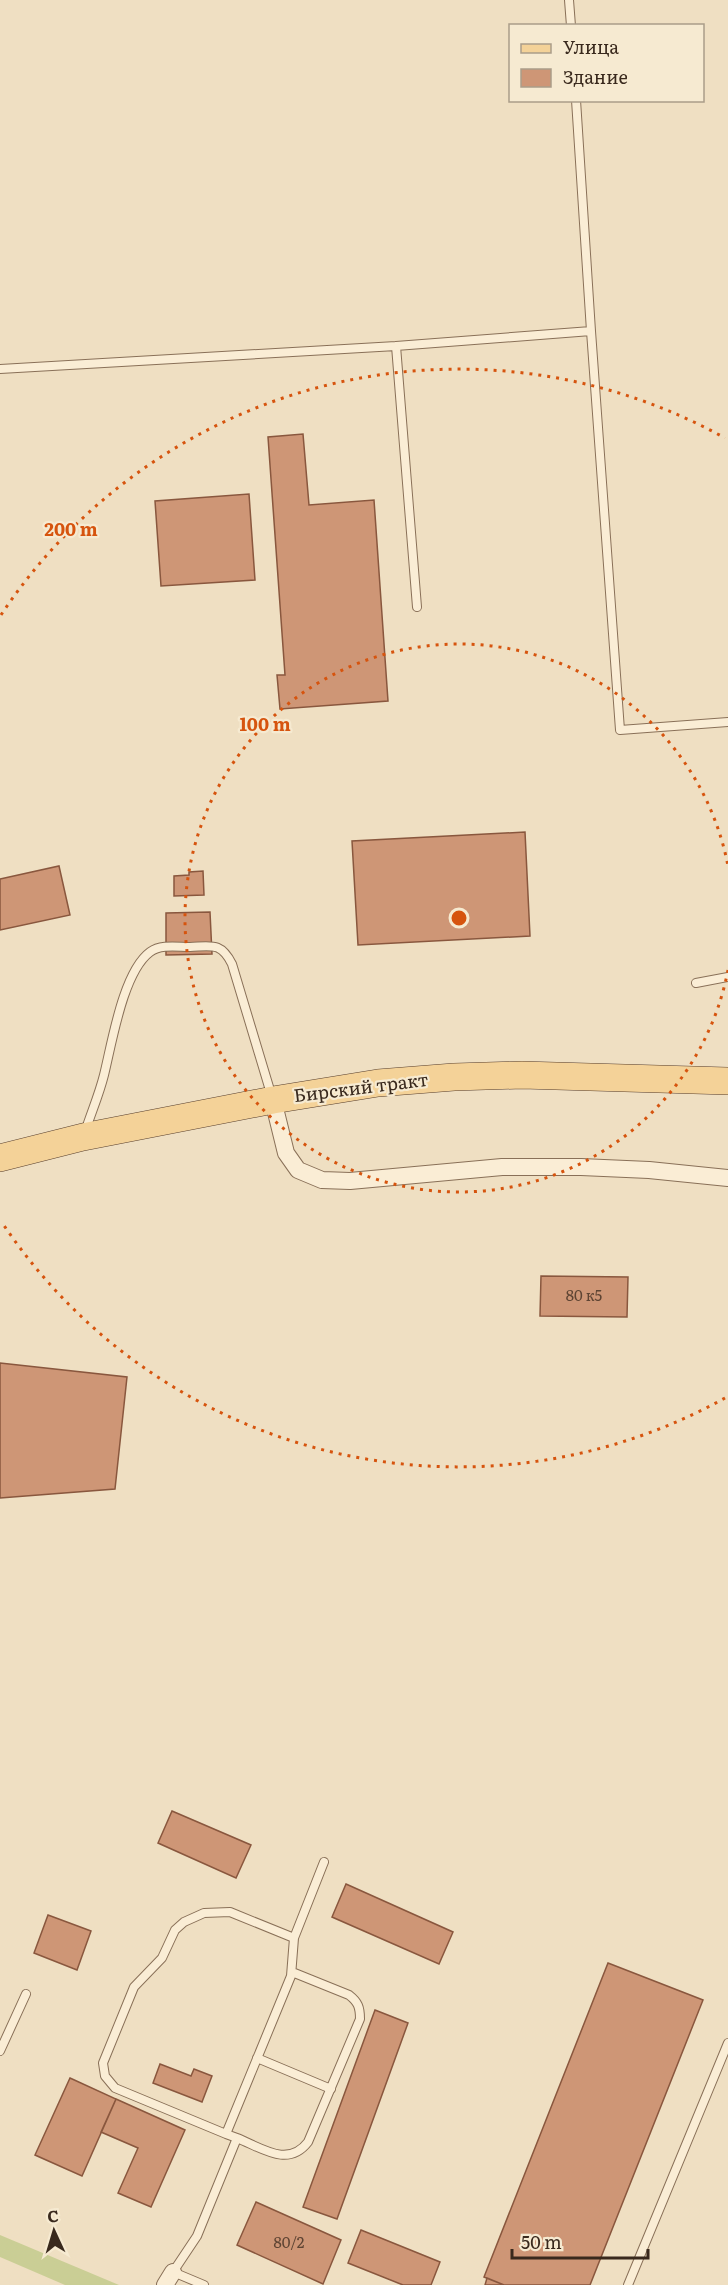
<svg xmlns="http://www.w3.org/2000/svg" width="728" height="2285" font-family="Literata,serif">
  <rect width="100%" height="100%" fill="#efdfc2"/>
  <path fill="#cace95" d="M0,2235L119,2285H65L0,2257Z"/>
  <path fill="#ce9676" stroke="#89573e" stroke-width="1.5" d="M303,434L309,505L374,500L388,701L280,709L277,675H285L268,437Z
    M249,494L255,580L161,586L155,501Z
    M525,832L530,936L358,945L352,841Z
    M59,866L70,915L0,930V879Z
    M203,871L204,895L174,896V876L189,875V872Z
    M210,912L212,954L166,955V913Z
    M541,1276L628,1277L627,1317L540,1316Z
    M0,1363L127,1377L115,1489L0,1498Z
    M172,1811L251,1845L236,1878L158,1843Z
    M346,1884L453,1932L439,1964L332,1917Z
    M48,1915L91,1931L77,1970L34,1953Z
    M608,1963L703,2000L590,2285H504L484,2277Z
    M375,2010L408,2023L337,2219L303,2207Z
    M160,2064L191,2076L194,2069L212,2076L202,2102L153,2083Z
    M70,2078L116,2099L82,2176L35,2155Z
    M116,2099L185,2130L151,2207L118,2193L138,2148L101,2132Z
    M256,2202L341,2240L323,2284L237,2245Z
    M361,2230L440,2262L431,2285H403L348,2263Z
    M487,2278L504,2285H485Z"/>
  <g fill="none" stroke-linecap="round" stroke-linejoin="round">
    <g stroke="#897058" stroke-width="10">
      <path id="lane" d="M569,0L571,26
        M576,100L591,331
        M0,369L396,346
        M417,607L396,346L591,331L620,730L728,722
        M696,983L728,977
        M85,1132C91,1113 99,1095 104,1075C112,1043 123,972 150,952C161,944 177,947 190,947C212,946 221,942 232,964L272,1097
        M294,1938L324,1862
        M0,2051L26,1994
        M257,2058L331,2089
        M237,2138C262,2148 288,2168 308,2142L360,2019C360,2007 358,2002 349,1995L292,1972
        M204,2285L173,2272L197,2236L237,2138L226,2134L115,2088L105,2076L103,2063L134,1987L162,1958L175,1930L184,1922L204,1913L230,1912L294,1938L291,1976L226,2134
        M628,2285L728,2043"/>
    </g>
    <g stroke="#897058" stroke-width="18">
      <path id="street" d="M273,1100L286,1153L298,1170L322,1180L350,1181L502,1167H581L649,1170L728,1178
        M165,2285L173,2272"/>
    </g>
    <g stroke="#573e2d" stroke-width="28">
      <path id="primary" d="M0,1158L83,1137L273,1100L378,1083L454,1077L522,1075L728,1081"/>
    </g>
    <use href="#lane" stroke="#faedd5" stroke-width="8"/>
    <use href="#street" stroke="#faedd5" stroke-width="16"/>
    <use href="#primary" stroke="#f4d298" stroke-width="27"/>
  </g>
  <g fill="none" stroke="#d6540e" stroke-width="3" stroke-dasharray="3 6">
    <path d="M728 970A274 274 0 1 1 728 866"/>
    <path d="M725 1398A549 549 0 0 1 1 1221M1 615A549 549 0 0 1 725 438"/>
  </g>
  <g text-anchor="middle" stroke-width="4.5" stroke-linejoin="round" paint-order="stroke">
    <g font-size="15" fill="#5e4433">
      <text x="584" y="1301">80 к5</text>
      <text x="289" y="2248">80/2</text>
    </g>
    <g font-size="18" fill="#39291d" stroke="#f6ead1">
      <text transform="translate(361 1088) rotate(-7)" y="6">Бирский тракт</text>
    </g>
  </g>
  <circle cx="459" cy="918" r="9" fill="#d6540e" stroke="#f6ead1" stroke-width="3"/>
  <g font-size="18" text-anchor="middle" font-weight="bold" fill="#d6540e" stroke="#f6ead1" stroke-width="4.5" stroke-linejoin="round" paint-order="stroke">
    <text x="71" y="536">200 m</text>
    <text x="265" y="731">100 m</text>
  </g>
  <rect x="509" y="24" width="195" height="78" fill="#f6ead1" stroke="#aa9d89" stroke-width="1.5"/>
  <rect x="521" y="44" width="30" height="9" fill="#f4d298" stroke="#aa9d89" stroke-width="1.5"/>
  <text x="563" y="54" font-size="18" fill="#39291d">Улица</text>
  <rect x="521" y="69" width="30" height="18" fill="#ce9676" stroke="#aa9d89" stroke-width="1.5"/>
  <text x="563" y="84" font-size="18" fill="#39291d">Здание</text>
  <g transform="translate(54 2231) rotate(356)" stroke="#f6ead1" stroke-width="4.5" paint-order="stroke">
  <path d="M0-4.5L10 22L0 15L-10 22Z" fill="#39291d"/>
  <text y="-9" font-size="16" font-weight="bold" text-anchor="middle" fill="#39291d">С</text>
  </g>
  <path d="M512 2249v9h136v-9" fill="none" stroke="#39291d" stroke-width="3"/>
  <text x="521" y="2249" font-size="18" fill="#39291d" stroke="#f6ead1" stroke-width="4.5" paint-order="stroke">50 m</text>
</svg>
